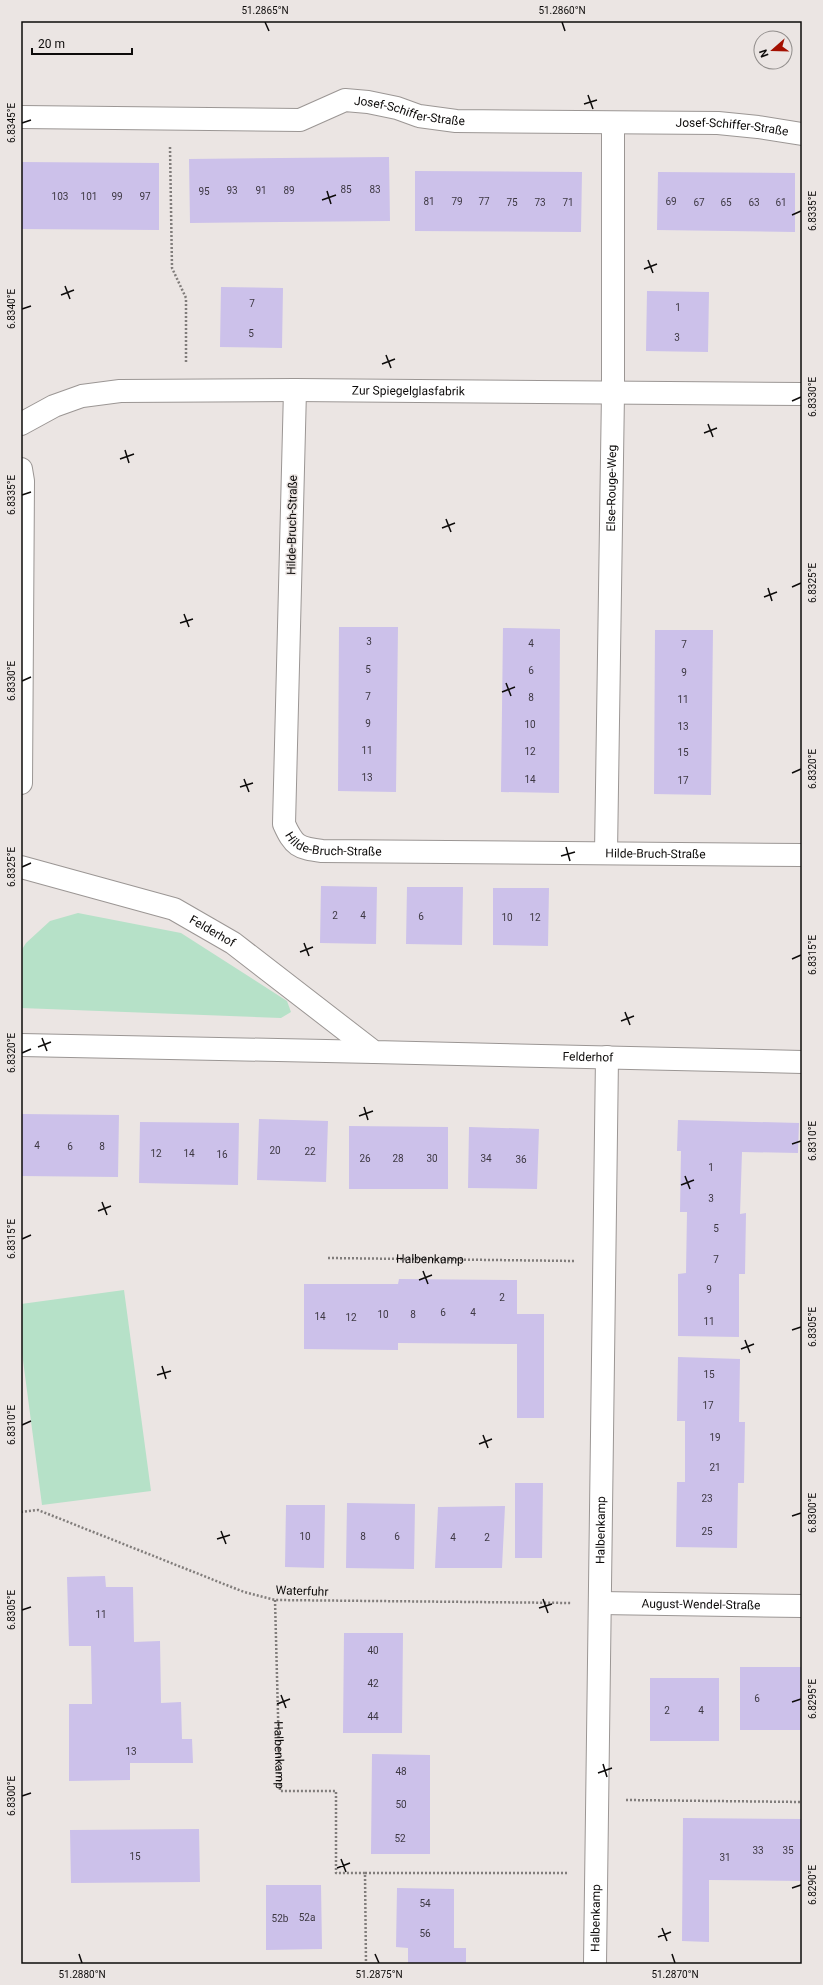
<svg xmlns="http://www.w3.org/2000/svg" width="823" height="1985" font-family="Roboto,sans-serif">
  <rect width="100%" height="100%" fill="#ebe5e3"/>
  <path fill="#b6e1c8" d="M78,913L181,933L287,1001L291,1012L281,1018L21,1008V951L26,943L50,921Z
    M124,1290L151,1491L42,1505L21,1345V1304Z"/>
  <path fill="#ccc1ea" d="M389,157L390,221L190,223L189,159Z
    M21,162L159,163V230L21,229Z
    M415,171L582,172L581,232L415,231Z
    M658,172L795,173V232L657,230Z
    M221,287L283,288L282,348L220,347Z
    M647,291L709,292L708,352L646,351Z
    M339,627H398L396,792L338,791Z
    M503,628L560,629L559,793L501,792Z
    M655,630H713L711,795L654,794Z
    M321,886L377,887L376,944L320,943Z
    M407,887H463L462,945L406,944Z
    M493,888H549L548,946L493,945Z
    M21,1114L119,1115L118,1177L21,1176Z
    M259,1119L328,1121L326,1182L257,1180Z
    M678,1120L799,1123L798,1153L742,1152L740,1214L746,1213L745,1274H739V1337L678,1336V1274L686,1273L687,1212H680L681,1151H677Z
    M140,1122L239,1123L238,1185L139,1183Z
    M349,1126L448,1127V1189H349Z
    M469,1127L539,1129L537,1189L468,1188Z
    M399,1279L517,1280V1314H544V1418H517V1344L398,1343V1350L304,1349V1284H398Z
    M678,1357L740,1359L739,1422H745L744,1483H738L737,1548L676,1547L677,1482H685V1421H677Z
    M515,1483H543L542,1558H515Z
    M347,1503L415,1504L414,1569L346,1568Z
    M286,1505H325L324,1568L285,1567Z
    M505,1506L502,1568H435L438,1507Z
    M105,1576L106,1587H133L134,1642L160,1641L161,1703L181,1702L182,1739H192L193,1763H130V1780L69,1781V1704H92L91,1646H69L67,1577Z
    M344,1633H403L402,1733H343Z
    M740,1667H802V1730H740Z
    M650,1678H719V1741H650Z
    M372,1754L430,1755V1854H371Z
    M683,1818L802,1819V1881L709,1880V1942L682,1941Z
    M199,1829L200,1882L71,1883L70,1830Z
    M266,1885H321L322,1949L266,1950Z
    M397,1888L454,1889V1948H466V1964H408V1948L396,1947Z"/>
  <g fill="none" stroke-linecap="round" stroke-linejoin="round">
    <g stroke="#9b9694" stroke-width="24">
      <g id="street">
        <path id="s3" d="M21,117L300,120L345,100L368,102L397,108L419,116L456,121L718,123L758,127L802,134"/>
        <path id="s4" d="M295,390L284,824C294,846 298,848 322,851L802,855"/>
        <path id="s5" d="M21,424L54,406L82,396L120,391L295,390L802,394"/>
        <path d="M21,469L23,481L21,783"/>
        <path id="s6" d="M606,853L613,393V123"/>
        <path id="s7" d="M21,867L174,909L233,943L374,1052L802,1062"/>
        <path d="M21,1045L374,1052"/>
        <path id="s8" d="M600,1603L802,1606"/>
        <path id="s9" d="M595,1964L607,1057"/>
      </g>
    </g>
    <g stroke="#817d7b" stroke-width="2.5" stroke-dasharray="2 2" stroke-linecap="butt">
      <path d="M170,147L172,268L186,298V362"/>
      <path id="s1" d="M328,1258L575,1261"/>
      <path d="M21,1512L38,1510L244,1592L275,1600L572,1603"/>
      <path id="s2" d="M275,1600L280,1791H336V1873H365L366,1964"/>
      <path d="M626,1800L802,1802"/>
      <path d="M365,1873H568"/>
    </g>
    <use href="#street" stroke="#fff" stroke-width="22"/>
  </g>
  <path fill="none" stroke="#0d0b0a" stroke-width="1.5" d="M265,22L269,31M562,22L565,31M588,95L593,109M584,104L597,100M22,123L31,120M327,191L331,204M322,200L336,195M792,215L801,211M648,260L653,273M644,269L657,264M65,286L70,299M61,295L74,290M22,309L31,306M386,355L391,368M382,364L395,359M792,401L801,397M708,424L713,437M704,433L717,428M125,450L129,463M120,459L134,454M22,495L31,492M446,519L451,532M442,528L455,523M792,587L801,583M768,588L772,601M764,597L777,592M184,614L189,627M180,623L193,619M22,681L31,677M506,683L511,696M502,692L515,687M792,773L801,769M244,779L249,792M240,787L253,783M566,847L570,861M561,856L575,852M22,867L31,863M304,943L309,956M300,952L313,947M792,959L801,955M625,1012L630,1025M621,1021L634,1016M42,1038L47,1051M38,1047L51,1042M22,1053L31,1049M364,1107L368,1120M359,1116L373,1111M792,1144L801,1141M685,1176L690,1189M681,1185L694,1180M102,1202L107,1215M98,1211L111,1206M22,1239L31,1235M423,1271L428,1284M419,1280L432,1275M792,1330L801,1327M745,1340L750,1353M741,1349L754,1344M162,1366L166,1379M157,1375L171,1371M22,1425L31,1421M483,1435L488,1448M479,1444L492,1439M792,1516L801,1513M221,1531L226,1544M217,1539L230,1535M543,1599L548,1613M539,1608L552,1604M22,1610L31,1607M281,1695L286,1708M792,1702L801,1699M277,1704L290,1699M603,1764L607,1777M598,1773L612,1768M22,1796L31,1793M341,1859L346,1872M337,1868L350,1863M792,1888L801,1885M662,1928L667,1941M658,1937L671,1932M79,1954L82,1963M375,1954L379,1963M672,1954L675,1963"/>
  <g text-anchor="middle" stroke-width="3" stroke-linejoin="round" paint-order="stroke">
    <g font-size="10" fill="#3d3842">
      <text x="346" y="193">85</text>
      <text x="375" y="193">83</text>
      <text x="232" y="194">93</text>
      <text x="261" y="194">91</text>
      <text x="289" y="194">89</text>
      <text x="204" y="195">95</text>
      <text x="60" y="200">103</text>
      <text x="89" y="200">101</text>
      <text x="117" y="200">99</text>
      <text x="145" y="200">97</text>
      <text x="429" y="205">81</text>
      <text x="457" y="205">79</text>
      <text x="484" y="205">77</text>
      <text x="671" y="205">69</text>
      <text x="512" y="206">75</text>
      <text x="540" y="206">73</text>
      <text x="568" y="206">71</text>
      <text x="699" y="206">67</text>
      <text x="726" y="206">65</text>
      <text x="754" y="206">63</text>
      <text x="781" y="206">61</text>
      <text x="252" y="307">7</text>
      <text x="678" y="311">1</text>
      <text x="251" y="337">5</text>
      <text x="677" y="341">3</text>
      <text x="369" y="645">3</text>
      <text x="531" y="647">4</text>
      <text x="684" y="648">7</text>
      <text x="368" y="673">5</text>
      <text x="531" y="674">6</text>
      <text x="684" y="676">9</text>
      <text x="368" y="700">7</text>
      <text x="531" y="701">8</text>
      <text x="683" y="703">11</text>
      <text x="368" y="727">9</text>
      <text x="530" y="728">10</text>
      <text x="683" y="730">13</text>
      <text x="367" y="754">11</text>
      <text x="530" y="755">12</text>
      <text x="683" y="756">15</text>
      <text x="367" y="781">13</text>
      <text x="530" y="783">14</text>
      <text x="683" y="784">17</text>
      <text x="335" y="919">2</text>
      <text x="363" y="919">4</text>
      <text x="421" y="920">6</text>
      <text x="507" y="921">10</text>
      <text x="535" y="921">12</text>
      <text x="37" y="1149">4</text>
      <text x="70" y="1150">6</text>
      <text x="102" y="1150">8</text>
      <text x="275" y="1154">20</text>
      <text x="310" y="1155">22</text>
      <text x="156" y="1157">12</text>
      <text x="189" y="1157">14</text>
      <text x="222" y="1158">16</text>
      <text x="365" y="1162">26</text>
      <text x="398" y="1162">28</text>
      <text x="432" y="1162">30</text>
      <text x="486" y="1162">34</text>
      <text x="521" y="1163">36</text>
      <text x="711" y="1171">1</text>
      <text x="711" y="1202">3</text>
      <text x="716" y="1232">5</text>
      <text x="716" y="1263">7</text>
      <text x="709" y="1293">9</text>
      <text x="502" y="1301">2</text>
      <text x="443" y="1316">6</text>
      <text x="473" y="1316">4</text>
      <text x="383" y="1318">10</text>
      <text x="413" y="1318">8</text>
      <text x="320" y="1320">14</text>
      <text x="351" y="1321">12</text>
      <text x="709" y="1325">11</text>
      <text x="709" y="1378">15</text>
      <text x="708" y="1409">17</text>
      <text x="715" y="1441">19</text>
      <text x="715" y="1471">21</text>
      <text x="707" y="1502">23</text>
      <text x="707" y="1535">25</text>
      <text x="305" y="1540">10</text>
      <text x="363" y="1540">8</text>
      <text x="397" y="1540">6</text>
      <text x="453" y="1541">4</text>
      <text x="487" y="1541">2</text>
      <text x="101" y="1618">11</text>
      <text x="373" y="1654">40</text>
      <text x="373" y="1687">42</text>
      <text x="757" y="1702">6</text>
      <text x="667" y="1714">2</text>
      <text x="701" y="1714">4</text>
      <text x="373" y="1720">44</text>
      <text x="131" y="1755">13</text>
      <text x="401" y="1775">48</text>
      <text x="401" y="1808">50</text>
      <text x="400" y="1842">52</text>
      <text x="758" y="1854">33</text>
      <text x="788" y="1854">35</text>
      <text x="135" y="1860">15</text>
      <text x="725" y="1861">31</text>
      <text x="425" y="1907">54</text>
      <text x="307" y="1921">52a</text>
      <text x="280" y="1922">52b</text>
      <text x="425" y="1937">56</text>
    </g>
    <g font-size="12" fill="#0d0b0a" stroke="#ebe5e3">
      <text dy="4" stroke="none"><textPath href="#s3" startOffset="394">Josef-Schiffer-Straße</textPath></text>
      <text dy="4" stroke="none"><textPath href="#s3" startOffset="718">Josef-Schiffer-Straße</textPath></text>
      <text dy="4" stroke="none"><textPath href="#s5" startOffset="394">Zur Spiegelglasfabrik</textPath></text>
      <text dy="4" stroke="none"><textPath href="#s6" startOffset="365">Else-Rouge-Weg</textPath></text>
      <text transform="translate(292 525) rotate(-89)" y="4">Hilde-Bruch-Straße</text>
      <text dy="4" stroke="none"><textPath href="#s4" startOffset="494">Hilde-Bruch-Straße</textPath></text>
      <text dy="4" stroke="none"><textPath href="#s4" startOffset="818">Hilde-Bruch-Straße</textPath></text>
      <text dy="4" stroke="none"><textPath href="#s7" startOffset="203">Felderhof</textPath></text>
      <text dy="4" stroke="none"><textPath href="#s7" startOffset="619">Felderhof</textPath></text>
      <text dy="4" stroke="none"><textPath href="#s1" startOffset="102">Halbenkamp</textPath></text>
      <text dy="4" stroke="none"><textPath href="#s9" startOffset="434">Halbenkamp</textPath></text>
      <text transform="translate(302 1591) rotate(2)" y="4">Waterfuhr</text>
      <text dy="4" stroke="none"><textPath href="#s8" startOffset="101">August-Wendel-Straße</textPath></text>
      <text dy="4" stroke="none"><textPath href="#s2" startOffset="155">Halbenkamp</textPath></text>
      <text dy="4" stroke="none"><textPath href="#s9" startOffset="46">Halbenkamp</textPath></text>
    </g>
  </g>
  <rect width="823" height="1985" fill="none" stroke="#ebe5e3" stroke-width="44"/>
  <g transform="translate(773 50) rotate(250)"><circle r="19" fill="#ebe5e3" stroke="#928e8c"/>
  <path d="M0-3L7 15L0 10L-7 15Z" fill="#a41001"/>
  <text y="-6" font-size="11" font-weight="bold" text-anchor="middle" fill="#0d0b0a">N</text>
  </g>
  <path d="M32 48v6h100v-6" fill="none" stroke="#0d0b0a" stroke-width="2"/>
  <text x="38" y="48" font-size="12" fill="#0d0b0a" stroke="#ebe5e3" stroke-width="3" paint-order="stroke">20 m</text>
  <rect x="22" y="22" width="779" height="1941" fill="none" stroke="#0d0b0a" stroke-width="1.5"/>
  <g font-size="10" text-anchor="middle" fill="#0d0b0a">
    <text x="265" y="14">51.2865°N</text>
    <text x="562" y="14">51.2860°N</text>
    <text transform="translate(11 123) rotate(-90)" y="4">6.8345°E</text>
    <text transform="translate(812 211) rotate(-90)" y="4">6.8335°E</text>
    <text transform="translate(11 309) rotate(-90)" y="4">6.8340°E</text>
    <text transform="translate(812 397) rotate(-90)" y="4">6.8330°E</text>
    <text transform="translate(11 495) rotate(-90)" y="4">6.8335°E</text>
    <text transform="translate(812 583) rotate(-90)" y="4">6.8325°E</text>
    <text transform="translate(11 681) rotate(-90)" y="4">6.8330°E</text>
    <text transform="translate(812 769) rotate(-90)" y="4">6.8320°E</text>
    <text transform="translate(11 867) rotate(-90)" y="4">6.8325°E</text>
    <text transform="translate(812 955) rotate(-90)" y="4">6.8315°E</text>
    <text transform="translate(11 1053) rotate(-90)" y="4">6.8320°E</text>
    <text transform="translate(812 1141) rotate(-90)" y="4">6.8310°E</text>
    <text transform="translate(11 1239) rotate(-90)" y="4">6.8315°E</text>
    <text transform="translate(812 1327) rotate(-90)" y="4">6.8305°E</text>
    <text transform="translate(11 1425) rotate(-90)" y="4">6.8310°E</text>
    <text transform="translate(812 1513) rotate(-90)" y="4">6.8300°E</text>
    <text transform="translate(11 1610) rotate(-90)" y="4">6.8305°E</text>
    <text transform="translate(812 1699) rotate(-90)" y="4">6.8295°E</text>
    <text transform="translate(11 1796) rotate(-90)" y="4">6.8300°E</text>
    <text transform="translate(812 1885) rotate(-90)" y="4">6.8290°E</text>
    <text x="82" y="1978">51.2880°N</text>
    <text x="379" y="1978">51.2875°N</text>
    <text x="675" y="1978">51.2870°N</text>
  </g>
</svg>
